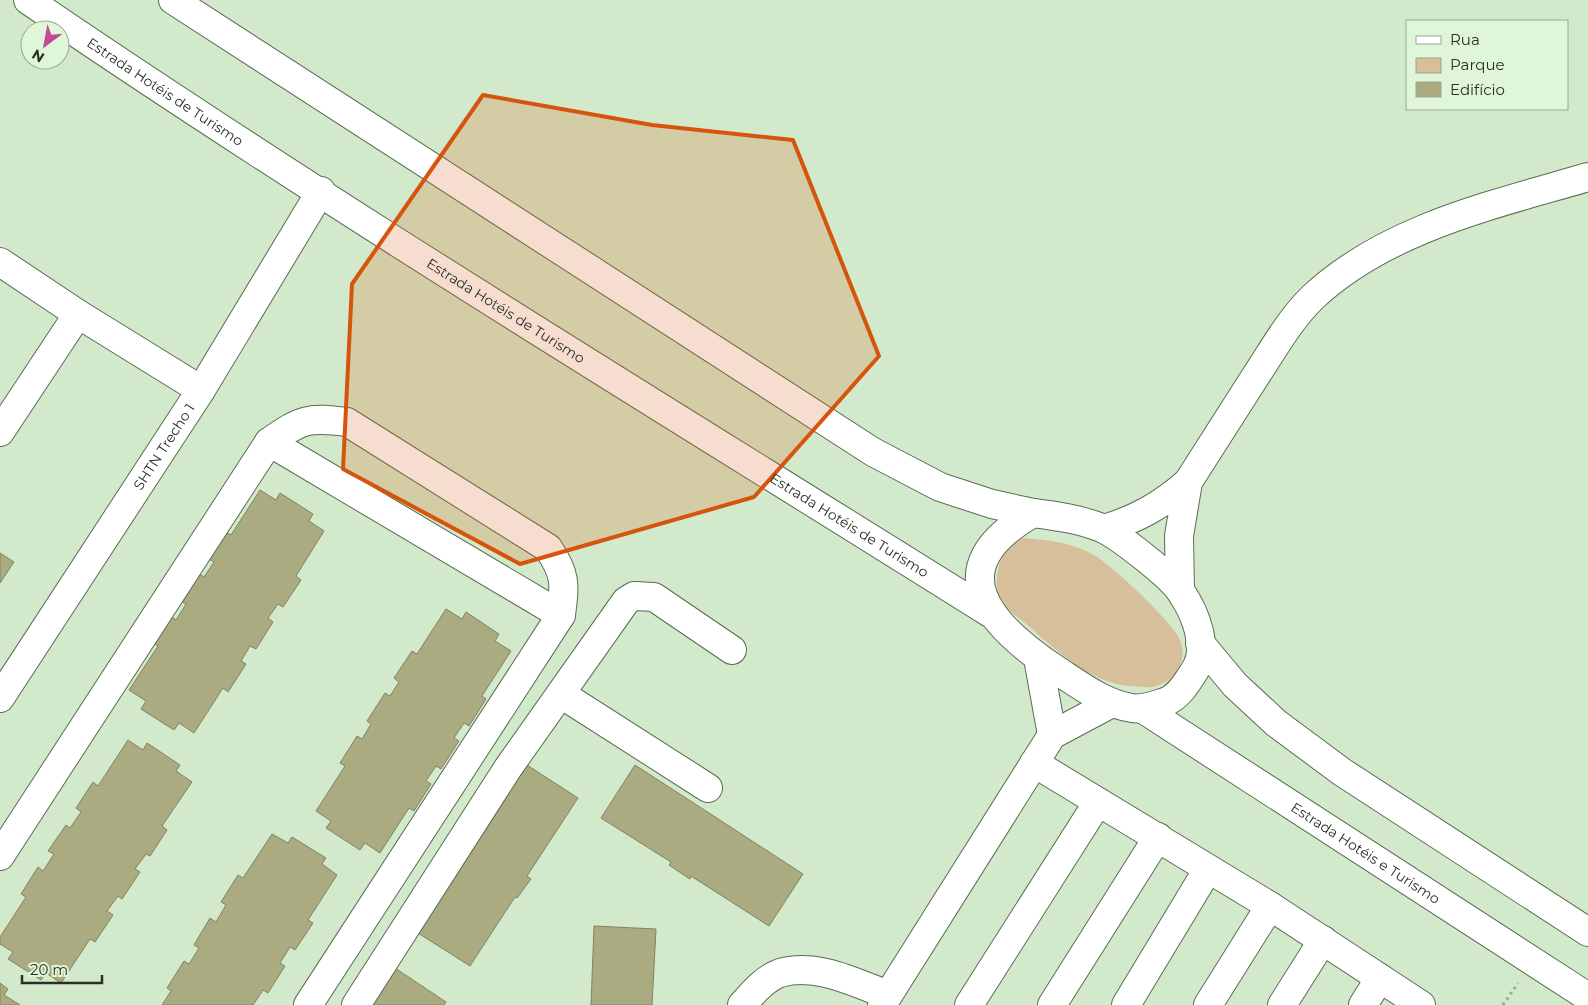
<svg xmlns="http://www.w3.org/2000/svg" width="1588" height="1005" font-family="Montserrat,sans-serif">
  <rect width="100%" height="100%" fill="#d2eacb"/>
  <path fill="#d7bf9c" d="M1023,538C1047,540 1070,542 1092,554C1110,563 1171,621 1179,638C1189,658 1177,679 1157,686C1150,689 1138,686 1131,686C1090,684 1054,648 1025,623C1018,617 1007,610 1002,603C992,588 997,558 1010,546C1013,543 1019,541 1023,538Z"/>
  <path fill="#abab82" stroke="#828260" d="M260,490L276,500L280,493L313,514L309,521L324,531L296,576L301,580L283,607L278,604L268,618L273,622L256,649L250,646L241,661L246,664L228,692L223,688L194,733L179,723L174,730L141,709L146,701L129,690L158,646L154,643L172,617L176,620L186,604L181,601L199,574L204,577L214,562L209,559L226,532L231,535Z
    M0,553L14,562L0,583Z
    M446,609L462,619L466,612L499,634L495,641L511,651L482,696L486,699L469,726L464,723L454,738L459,741L441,769L436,766L426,781L431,784L414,811L409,808L380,853L365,843L360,850L326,828L331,821L316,811L345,766L340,763L357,736L362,739L371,724L367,721L385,693L390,696L399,682L394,678L412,651L417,654Z
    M128,740L143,750L147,743L180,765L176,771L192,782L162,826L167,830L150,856L146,854L135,869L140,872L122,899L118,896L107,911L113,915L95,942L90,939L61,983L46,973L41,980L8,959L13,952L0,944V937L26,897L21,894L38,867L43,871L54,854L48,851L66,825L70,828L81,812L76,808L93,782L98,786Z
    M527,765L578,798L527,876L531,879L517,898L515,897L470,966L418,933Z
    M635,765L803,874L769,926L691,876L690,879L669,865L671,862L601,818Z
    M272,834L288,843L292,837L326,858L322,864L337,875L308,920L313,923L295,950L290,947L280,963L285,966L268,993L263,990L253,1005H162L171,991L167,988L184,961L189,964L199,948L194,945L210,918L216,922L226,905L221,902L238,875L243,878Z
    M594,926L656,929L652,1005H591Z
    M395,968L446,1002L444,1005H372Z
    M0,983L8,989L4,995L20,1005H0Z"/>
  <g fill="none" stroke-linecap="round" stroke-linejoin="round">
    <g stroke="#586d52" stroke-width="30">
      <g id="minor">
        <path id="s1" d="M28,0C342,214 668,411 990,613"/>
        <path d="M173,0L873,452L940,487L992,504L1033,513"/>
        <path d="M0,262L78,314L201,390"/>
        <path d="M0,432L78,314"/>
        <path d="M269,442L561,615"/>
        <path d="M1038,658L1052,735"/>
        <path d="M561,694L708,788"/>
        <path id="s2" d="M0,698L201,390L321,191"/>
        <path d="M1034,763L1270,906L1421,1005"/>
        <path d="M0,856L269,442C302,419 308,417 347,422L548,548C566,574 565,584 561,615L308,1005"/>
        <path d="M356,1005L508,768L626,601L634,596L654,597L732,650"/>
        <path d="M742,1005C753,993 764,979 780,973C816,962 856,983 888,995"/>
        <path d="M882,1005L1052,735L1112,703"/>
        <path d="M969,1005L1098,802"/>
        <path d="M1052,1005L1158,837"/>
        <path d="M1126,1005L1208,869"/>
        <path d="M1208,1005L1270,906"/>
        <path d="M1282,1005L1323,940"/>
        <path d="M1363,1005L1380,978"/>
      </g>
    </g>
    <g stroke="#586d52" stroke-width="30">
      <g id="major">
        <path d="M1033,513C1057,516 1079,519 1102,528C1119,536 1171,576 1181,592C1194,611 1210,647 1195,670C1188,681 1179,697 1165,702C1154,705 1143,710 1132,708C1105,704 1081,686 1058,671C990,626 935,569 1033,513Z"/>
        <path d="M1104,529C1137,519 1162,505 1188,482C1211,446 1234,410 1257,374C1274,348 1291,318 1313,297C1387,228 1493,205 1588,177"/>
        <path d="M1180,590L1179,536L1188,482"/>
        <path d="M1200,643L1235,685L1276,723L1342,772L1588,932"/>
        <path id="s3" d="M1143,709L1588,997"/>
      </g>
    </g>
    <path stroke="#95a890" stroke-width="3" stroke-dasharray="2.5 4" stroke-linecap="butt" d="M1503,1005L1518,983"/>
    <use href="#minor" stroke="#fff" stroke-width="28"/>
    <use href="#major" stroke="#fff" stroke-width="28"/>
  </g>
  <path fill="#d5550e" fill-opacity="0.2" stroke="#d5550e" stroke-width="4" stroke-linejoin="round" d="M483,95L652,125L793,140L879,356L754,497L520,564L343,469L352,284Z"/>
  <g text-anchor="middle" stroke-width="4" stroke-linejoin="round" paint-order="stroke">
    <g font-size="14" fill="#273125" stroke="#dff7d8">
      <text dy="5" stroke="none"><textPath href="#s1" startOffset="165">Estrada Hotéis de Turismo</textPath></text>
      <text dy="5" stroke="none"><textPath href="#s1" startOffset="570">Estrada Hotéis de Turismo</textPath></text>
      <text dy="5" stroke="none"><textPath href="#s2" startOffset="300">SHTN Trecho 1</textPath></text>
      <text dy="5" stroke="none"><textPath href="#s1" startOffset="975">Estrada Hotéis de Turismo</textPath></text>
      <text dy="5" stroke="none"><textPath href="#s3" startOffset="265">Estrada Hotéis e Turismo</textPath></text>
    </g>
  </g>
  <rect x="1406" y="20" width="162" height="90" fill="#dff7d8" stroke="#95a890"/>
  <rect x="1416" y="36" width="25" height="8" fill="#ffffff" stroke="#95a890"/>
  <text x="1450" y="45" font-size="15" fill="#273125">Rua</text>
  <rect x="1416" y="58" width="25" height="15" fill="#d7bf9c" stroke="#95a890"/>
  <text x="1450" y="70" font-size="15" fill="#273125">Parque</text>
  <rect x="1416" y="82" width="25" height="15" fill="#abab82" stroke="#95a890"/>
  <text x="1450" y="95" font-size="15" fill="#273125">Edifício</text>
  <g transform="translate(45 45) rotate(212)"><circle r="24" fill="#dff7d8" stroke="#95a890"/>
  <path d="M0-4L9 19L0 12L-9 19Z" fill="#c54999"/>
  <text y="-8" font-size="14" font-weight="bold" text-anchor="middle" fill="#273125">N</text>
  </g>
  <path d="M22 975v8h80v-8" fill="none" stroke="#273125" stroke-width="2.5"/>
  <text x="30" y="975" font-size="15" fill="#273125" stroke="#dff7d8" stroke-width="4" paint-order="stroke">20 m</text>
</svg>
